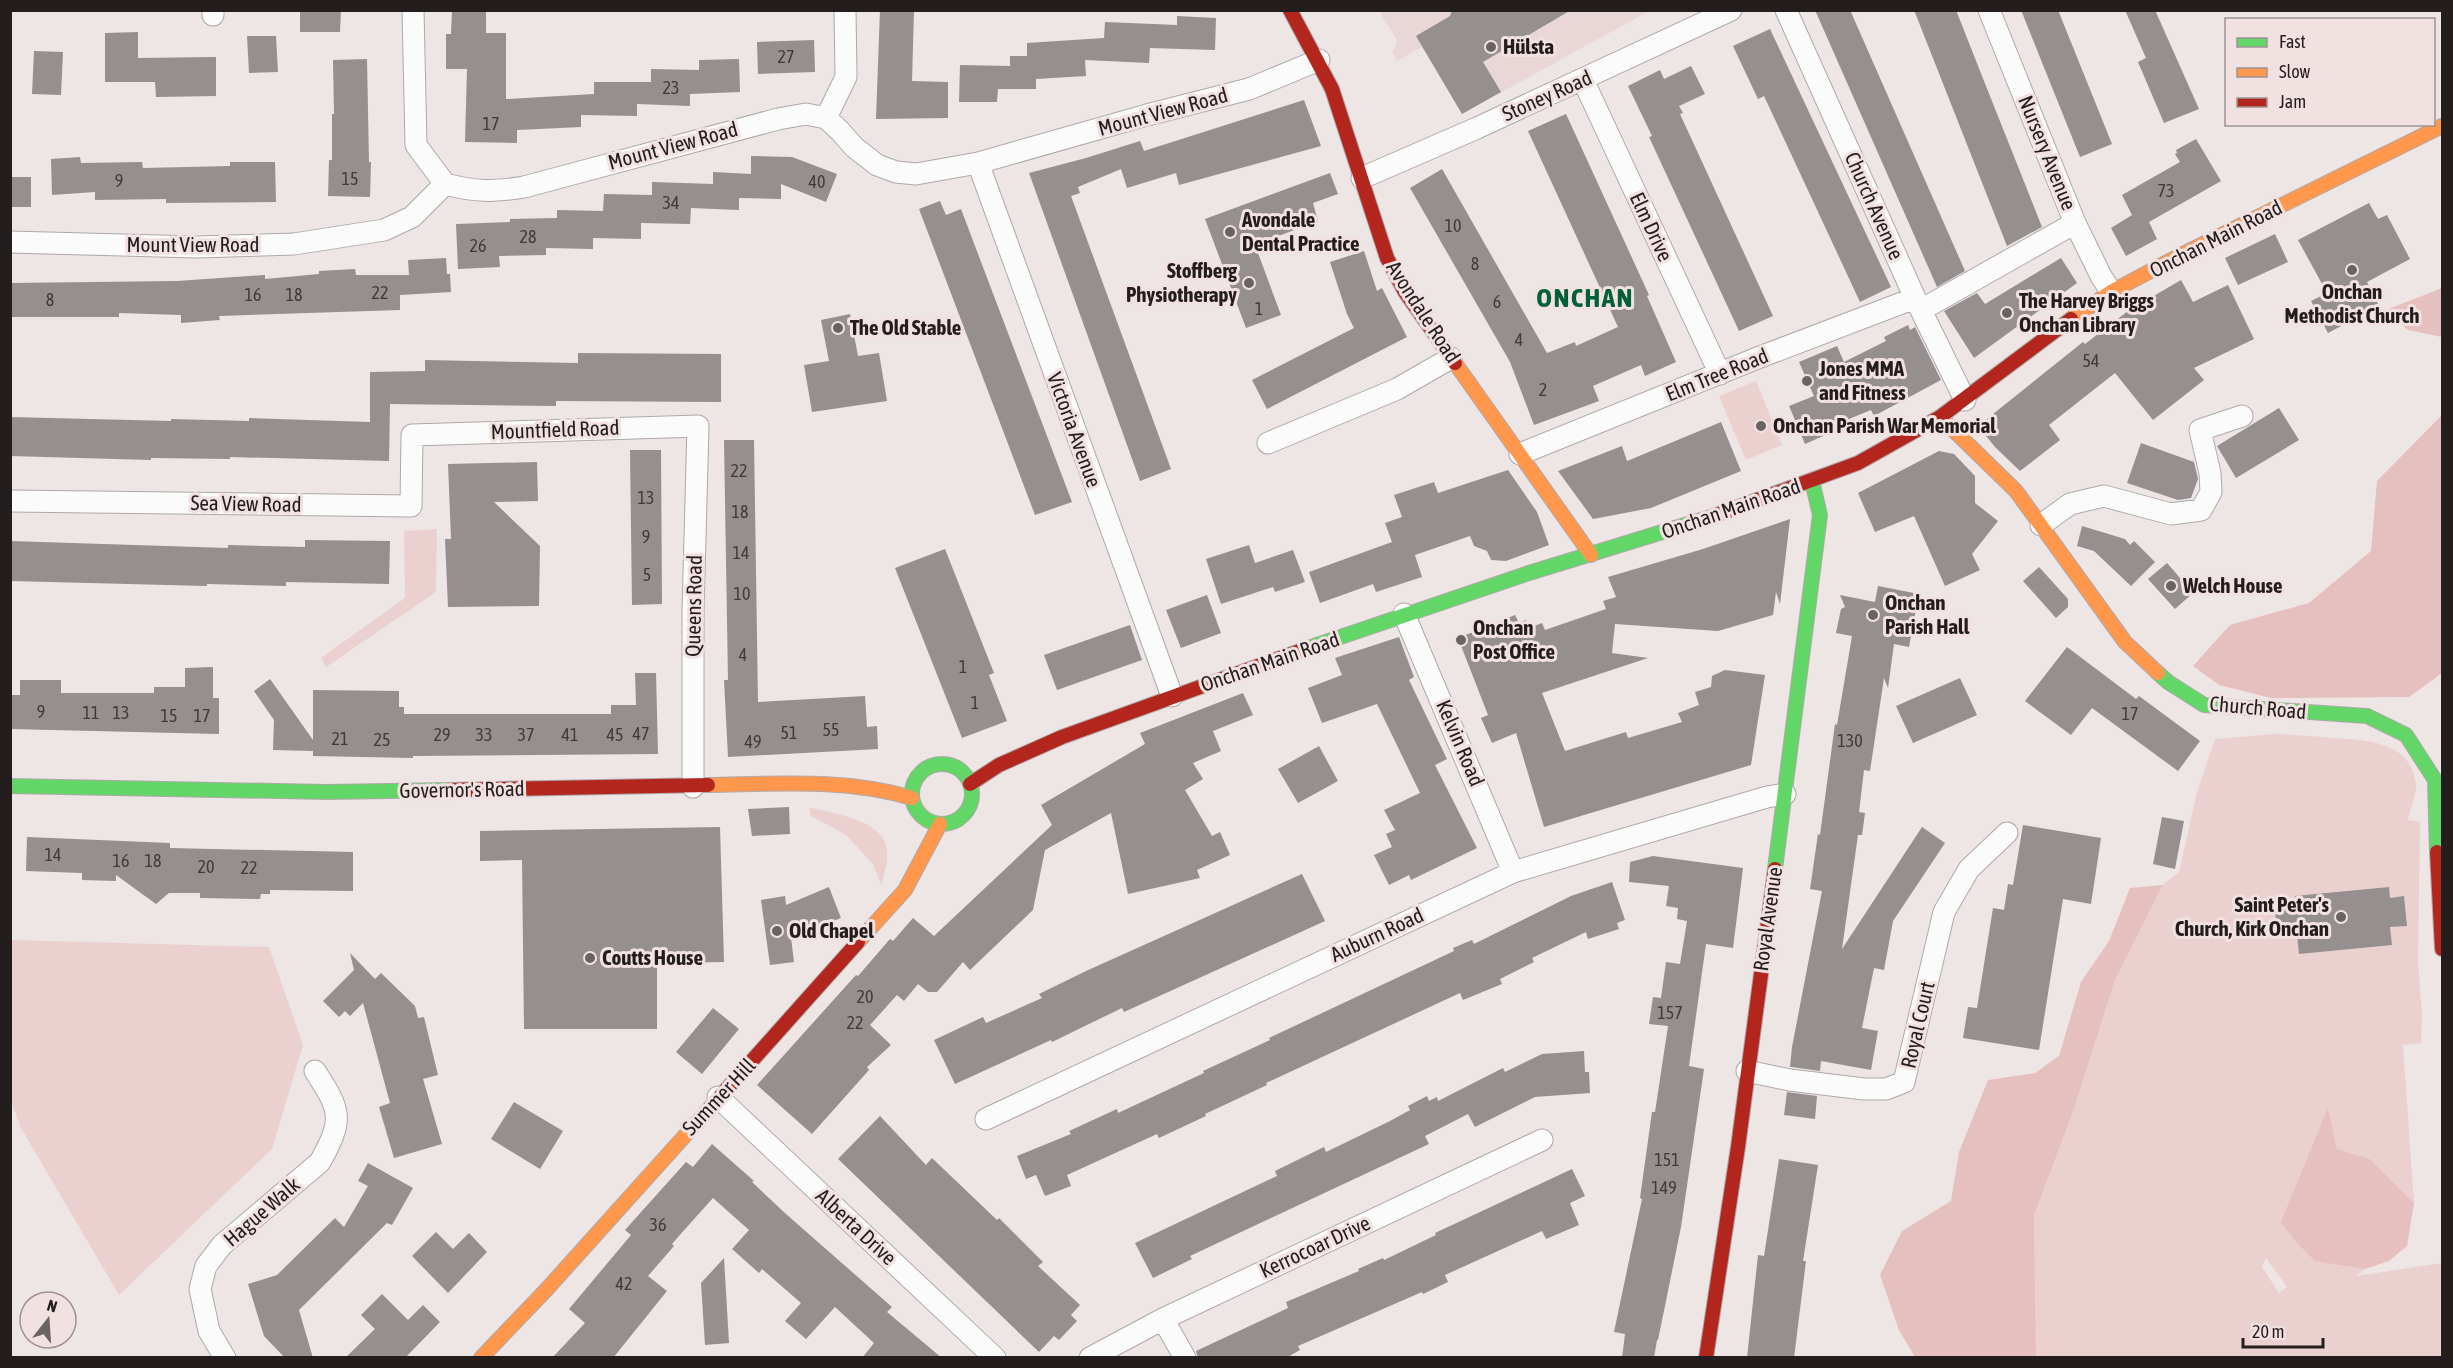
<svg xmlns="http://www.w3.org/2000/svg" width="2453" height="1368" font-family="'Asap Condensed',sans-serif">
  <rect width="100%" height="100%" fill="#eee5e5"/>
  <path fill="#e9d7d7" d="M1379,11H1649L1462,114L1422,47L1397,61L1392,52L1394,50L1397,40Z"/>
  <path fill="#ebd0d0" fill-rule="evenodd" d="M1756,381L1782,445L1746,460L1719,396Z
    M437,529L436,592L326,667L321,658L405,598L404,531Z
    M2275,734C2293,735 2312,736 2331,738C2364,740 2411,740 2416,784C2417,794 2410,809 2408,820L2420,822L2418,961L2422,1015L2421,1043L2403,1045L2414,1203L2370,1159L2337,1149L2328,1110L2315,1260L2365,1269L2356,1276L2442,1263V1357H2036L2034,1217L2073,1112L2115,980L2163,885L2179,872L2197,792L2215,739ZM2266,1258L2287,1287L2279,1293L2262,1267Z
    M809,808C822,809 833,813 845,816C886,829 895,843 881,885L873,864L846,835L811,816Z
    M11,940L269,947L303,1045L272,1149L119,1295L21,1128L11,1101Z"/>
  <path fill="#e6bfbf" d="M2442,288V337L2408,330L2386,310Z
    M2442,415V673L2409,697L2271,698L2219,685L2193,666L2230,625L2309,603L2371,551L2377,481Z
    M2163,885L2115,980L2073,1112L2034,1216L2036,1357H1915L1899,1330L1880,1275L1902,1231L1951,1201L1959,1152L1988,1080L2035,1073L2059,1056L2081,982L2109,941L2130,888Z
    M2328,1108L2337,1149L2370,1159L2414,1203L2407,1246L2389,1261L2365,1269L2315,1261L2296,1242L2281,1222Z"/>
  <path fill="#958f8f" d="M300,10H341L340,32H300Z
    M452,10H486V33H506V99L594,94V82H651V69L699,70V60L739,59L740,92L690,94V106L637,104V116L581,115V127L517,130V143L465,142L467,69H446V34H451Z
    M880,10H914L912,81L948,82V118L876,119Z
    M1452,10H1571L1483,62L1501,92L1462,114L1416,36L1450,16Z
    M1815,10H1850L1965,271L1937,287Z
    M1914,10H1956L1982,76L2042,227L2007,246Z
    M2021,10H2058L2112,144L2080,157Z
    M2125,10H2155L2199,109L2164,123L2138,62L2146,58Z
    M1177,16L1216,18L1215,50L1150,48L1149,63L1085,60L1086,76L1036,79V89H998L997,102H959L960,65L1010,66V56H1027V43L1104,38L1105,22L1177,25Z
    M1770,29L1891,287L1860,302L1764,96L1758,99L1733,46Z
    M138,32V58L216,57V96L156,97L155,82H105V33Z
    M247,36H276L278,72L249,73Z
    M814,40L815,72L758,74L757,42Z
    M34,51L63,52L61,95L32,94Z
    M367,59L369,162H371L370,197L328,196L329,160H332V114H334L333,60Z
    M1691,66L1705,94L1679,106L1683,113L1680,114L1773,316L1739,331L1649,137L1652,136L1628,86L1660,70L1664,79Z
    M1304,100L1321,146L1179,185L1176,173L1127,188L1121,169L1078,187L1080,193L1071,196L1171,469L1140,481L1029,173L1086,158L1140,141L1144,151Z
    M1566,114L1649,295L1647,296L1676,362L1645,376L1641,365L1593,386L1599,401L1534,425L1510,362L1410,188L1442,169L1547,353L1575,342L1576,346L1618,327L1528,131Z
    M2196,139L2221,181L2149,222L2157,239L2126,256L2111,228L2132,215L2122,195L2180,162L2175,154L2177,153L2176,150Z
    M751,156L792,157L837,174L826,202L781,184V199L739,198V210L691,208L690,224L641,223V239L593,238V249L546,248V255L499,256L500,267L458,269L456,224L510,222V219L557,218V210L603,211L604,194L652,195V182L713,184V172L751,174Z
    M80,157L81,163L142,162L143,168L230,166V162H275L276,202L166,203V199L95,200V192L52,195L51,159Z
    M1330,173L1338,194L1313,203L1318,221L1255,245L1281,315L1246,328L1205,219Z
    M10,177H31V207H10Z
    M940,201L946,215L961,209L1072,502L1035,515L919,209Z
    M2369,203L2378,219L2387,215L2410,259L2367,282L2379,306L2328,333L2311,301L2327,293L2298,240Z
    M2275,234L2288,262L2238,285L2225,258Z
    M1364,251L1377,291L1382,288L1407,337L1267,409L1252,380L1354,328L1347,314L1330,262Z
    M446,258L447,274H450L451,292L400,295V310L219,316L220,320L181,323V315L119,313V317H10V283L177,281L265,275V279L319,274V271L355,269L356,275H409L408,260Z
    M2061,258L2077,283L1974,358L1944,311L1977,293L1985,304Z
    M2181,280L2193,302L2228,285L2254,339L2194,368L2204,380L2153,420L2115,373L2049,425L2060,440L2020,471L1995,447L1978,426L2083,342L2085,344L2128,311Z
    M850,314L858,356L879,353L887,401L812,412L804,365L829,361L821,320Z
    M1908,325L1910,330L1915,327L1941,380L1874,416L1871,410L1827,428L1830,433L1805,444L1789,406L1814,396L1799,362L1837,346L1844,362L1886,341L1884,337Z
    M578,353L721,354V402L556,401V406L390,404L389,461L230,457V459L151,458V460L10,456V417L171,421V419L249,421V418L370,422V372L425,371V360L578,363Z
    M2279,408L2299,440L2236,478L2217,446Z
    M1721,422L1741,471L1651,508L1593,519L1558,471L1622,446L1627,461Z
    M724,440H754L758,702L865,696L867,727L877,726L878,749L728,757L724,680H728Z
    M2141,443L2194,462L2198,479L2191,498L2178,500L2127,483Z
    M630,450H661L662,604L632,605Z
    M1939,451L1954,454L1975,476V503L1998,521L1972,554L1980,570L1945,586L1914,516L1875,532L1858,493Z
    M537,462L538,501L494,502L540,546L539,606L448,607L445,539H451L448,464Z
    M1508,470L1537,512L1549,545L1506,561L1491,560L1487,551L1474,546L1470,536L1415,555L1422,577L1376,592L1373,584L1320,603L1309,572L1392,542L1385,523L1402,517L1394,495L1434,482L1438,493Z
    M1790,519L1780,604L1776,592L1773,615L1718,631L1615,624L1612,653L1648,658L1542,693L1565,751L1626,732L1628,738L1682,722L1678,713L1699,705L1695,692L1711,687L1712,676L1725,670L1765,675L1751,765L1544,827L1516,733L1492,743L1481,718L1488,715L1458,638L1515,615L1519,623L1526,620L1529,628L1542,623L1545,630L1606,609L1603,601L1616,597L1608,577L1703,549Z
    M2082,526L2125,539L2130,545L2134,541L2155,562L2131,586L2094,551L2077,546Z
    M305,540L390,541L389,584L286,582V586L207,584V586L10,581V541L228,548V545L305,547Z
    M1249,545L1255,563L1293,550L1305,582L1275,592L1273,587L1221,604L1206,559Z
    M945,549L994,673L989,675L1007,721L962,738L895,568Z
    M2167,563L2193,593L2175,609L2148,579Z
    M2039,567L2068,599V607L2056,618L2023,581Z
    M1878,586L1919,594L1909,647L1894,644L1888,688L1884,678L1870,771L1864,770L1859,812L1865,813L1862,835H1858L1842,949L1922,827L1945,843L1893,921L1884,970L1874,968L1862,1028L1878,1031L1871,1070L1821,1061L1820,1071L1792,1067H1790L1792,1047L1822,891L1810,889L1818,834L1820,835L1835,724L1837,725L1852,636L1836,633L1841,609L1845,607L1840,595L1875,602Z
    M1207,595L1221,633L1181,648L1166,610Z
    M1130,625L1142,660L1057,690L1044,655Z
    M1399,637L1414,677L1409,680L1447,759L1435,765L1477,848L1411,880L1409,875L1389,885L1374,855L1392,847L1386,834L1395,830L1384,810L1420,793L1377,704L1322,723L1308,688L1342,675L1335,658Z
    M2067,647L2136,699L2139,696L2200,741L2178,771L2092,708L2071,735L2025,701Z
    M213,667V698H219V734L10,729V695H20V680H61V693H154V687H185V668Z
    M635,673H656L658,754L413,756V758L313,756V751L273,750L274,720L254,691L270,679L313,740V690L399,691V707H404V714H611V705H636Z
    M1960,678L1977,715L1913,743L1896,706Z
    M1243,693L1253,715L1213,731L1221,751L1193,763L1203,779L1185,790L1212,836L1220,832L1230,855L1197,870L1200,878L1128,894L1111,813L1045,850L1033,910L970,970L963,962L937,992H928L918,984L904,1001L897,995L870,1025L891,1045L867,1067L869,1070L812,1134L757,1085L856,975L858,976L890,939L893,941L913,918L934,936L1052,825L1041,805L1145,744L1140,733Z
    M1319,746L1338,781L1298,803L1278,769Z
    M789,807L790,834L752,836L748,809Z
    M2162,817L2184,821L2175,869L2153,864Z
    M2023,825L2101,838L2091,904L2063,899L2039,1050L1963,1038L1968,1007L1977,1008L1993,908L2004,910L2008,884L2013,885Z
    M720,827L724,962L657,963V1029H524L522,860L480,861V831Z
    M27,837L170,843V848L353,852V891L270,890V894H261L260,899L200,898V893H169L156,904L116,875V881L82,880V873L26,871Z
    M1653,856L1743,868L1733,948L1706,944L1689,1066L1704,1069L1681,1227L1658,1340H1657L1654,1358H1622L1625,1334L1614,1332L1642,1199L1640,1198L1652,1112H1655L1668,1026L1649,1024L1653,997L1661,998L1666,962L1680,964L1687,921L1677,919L1678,908L1666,906L1669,886L1629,882L1630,862Z
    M1302,874L1325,921L1124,1012L1122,1008L1052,1042L1051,1040L955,1084L934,1040L983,1017L986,1023L1042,998L1039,994L1086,971Z
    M1612,882L1625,920L1617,923L1619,929L1588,939L1586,932L1532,958L1534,962L1500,979L1502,984L1463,1000L1460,993L1266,1083L1267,1085L1205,1114L1206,1116L1159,1138L1157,1134L1067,1175L1071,1186L1045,1196L1036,1175L1026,1179L1017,1156L1071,1134L1069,1131L1117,1109L1118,1113L1204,1073L1203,1071L1270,1040L1269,1038L1454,951L1453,948L1472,940L1474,944L1571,896Z
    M829,887L841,918L791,938L794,962L770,965L761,900L785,896L786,905Z
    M2389,887L2390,898L2404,896L2407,926L2390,927L2392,945L2299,954L2297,935L2278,937L2275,911L2296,909L2295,896Z
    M350,953L375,979L381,973L415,1006L418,1018L424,1017L438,1075L423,1079L442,1144L394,1158L379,1107L390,1103L363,1003L350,1016L345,1011L339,1017L323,1001L354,970Z
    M713,1008L739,1029L702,1074L676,1052Z
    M1584,1051L1585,1072H1589L1590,1093L1535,1097L1475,1127L1468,1114L1425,1136L1429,1144L1190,1256L1192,1259L1153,1278L1135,1243L1277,1176L1275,1171L1324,1147L1326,1152L1390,1121L1410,1110L1408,1106L1427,1096L1429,1101L1437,1097L1438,1101L1503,1068L1505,1072L1542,1054Z
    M1787,1092L1817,1096L1815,1119L1784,1115Z
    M514,1102L563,1131L540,1169L491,1139Z
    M880,1116L926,1165L932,1158L997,1220L999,1218L1043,1262L1038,1266L1080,1305L1071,1315L1077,1321L1059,1340L1054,1336L1039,1352L838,1159Z
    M712,1144L754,1181L752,1182L786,1214L892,1307L887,1312L942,1358H862L874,1343L835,1307L806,1339L785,1321L801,1303L762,1269L759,1273L732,1249L749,1230L713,1198L678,1237L672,1244L674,1246L648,1276L667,1291L613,1358H552L585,1323L569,1309L631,1235L625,1230L686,1162L693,1167Z
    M1779,1159L1818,1165L1803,1261H1806L1794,1358H1747L1758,1255L1764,1256Z
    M368,1163L413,1188L392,1225L387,1223L299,1310L313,1358H285L264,1336L248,1284L277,1275L335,1218L344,1227L368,1186L358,1181Z
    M1572,1169L1585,1196L1570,1203L1579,1225L1546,1239L1542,1231L1445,1275L1448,1282L1423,1294L1422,1292L1298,1346L1300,1350L1286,1358H1198L1196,1351L1288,1308L1286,1302L1359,1271L1358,1269L1383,1258L1384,1260L1436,1235L1435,1233Z
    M436,1232L453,1249L469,1233L487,1252L448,1293L412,1256Z
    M724,1258L729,1343L705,1345L701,1283Z
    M382,1294L408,1320L423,1305L440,1322L405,1358H345L375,1329L361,1315Z"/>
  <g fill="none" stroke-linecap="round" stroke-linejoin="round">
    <g stroke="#afa8a8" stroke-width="23">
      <path id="street" d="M213,10V15
        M413,10L416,145L445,184
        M1786,10L1915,298L1965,400
        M1989,10L2075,223L2101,276L2111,292
        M1583,80L1720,374
        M826,118L846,77L845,10
        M978,163L1172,696
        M1362,178L1477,128L1731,10
        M10,242L197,247L294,244L384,230L412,217L445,184C475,192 494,192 524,187L778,119L806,114L826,118L840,131L854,147L877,165L896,172L916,174L978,163L1147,115L1249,89L1319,60
        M1921,310L2075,223
        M1268,443L1397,389L1451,358
        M1520,454L1760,357L1915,298
        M10,501L411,506L412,435L698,426L693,612V787
        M2041,525L2070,504L2104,496L2171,514L2201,510L2211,492L2210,473L2200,430L2242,416
        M1404,614L1513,872
        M1747,1071L1790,1080L1864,1089H1886L1904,1082L1944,912L1969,869L2007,833
        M718,1097L995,1358
        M986,1119L1513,872L1767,797L1785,794
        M1163,1319L1185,1358
        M225,1358L209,1331L200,1289L206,1266L222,1245L320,1162C344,1119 341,1111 315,1071
        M1090,1358L1163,1319L1542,1140"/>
    </g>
    <g stroke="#afa8a8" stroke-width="16">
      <path id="fast" d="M1308,648L1529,573L1708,518
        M2158,673L2168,682L2204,705L2367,716L2406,735L2435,780L2437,852
        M912 794a30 30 0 1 1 60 0a30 30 0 1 1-60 0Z
        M10,786L327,792L450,790
        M1775,869L1820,515L1812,481"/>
    </g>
    <g stroke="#afa8a8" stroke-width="16">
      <path id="slow" d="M2071,319L2111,292L2177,257L2442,126
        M1455,363L1591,555
        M1940,417L2016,491L2125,642L2158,673
        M708,785C776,784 846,778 912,798
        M858,942L905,890L940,824
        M481,1358L547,1289L699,1120"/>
    </g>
    <g stroke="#afa8a8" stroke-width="16">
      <path id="jam" d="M1290,10L1332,89L1387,258L1405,292L1455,363
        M1708,518L1858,463L1940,417L2071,319
        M970,784L999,765L1062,737L1308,648
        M450,790L708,785
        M2437,852L2442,949
        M699,1120L858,942
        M1706,1358L1738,1147L1775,869"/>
    </g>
    <use href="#street" stroke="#fcfbfb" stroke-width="21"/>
    <use href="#fast" stroke="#63d668" stroke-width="14"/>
    <use href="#slow" stroke="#ff974d" stroke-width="14"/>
    <use href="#jam" stroke="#b3261e" stroke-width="14"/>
  </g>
  <g fill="#6a6363" stroke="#f2e1e1" stroke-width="2">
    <circle cx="1491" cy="47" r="6"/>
    <circle cx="1230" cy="232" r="6"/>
    <circle cx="2352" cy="270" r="6"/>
    <circle cx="1249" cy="283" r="6"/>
    <circle cx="2007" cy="313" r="6"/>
    <circle cx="838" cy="328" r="6"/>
    <circle cx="1807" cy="381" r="6"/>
    <circle cx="1761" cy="426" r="6"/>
    <circle cx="2171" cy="586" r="6"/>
    <circle cx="1873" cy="615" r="6"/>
    <circle cx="1461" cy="640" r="6"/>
    <circle cx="2341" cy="917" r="6"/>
    <circle cx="777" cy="931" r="6"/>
    <circle cx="590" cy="958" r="6"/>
  </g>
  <g text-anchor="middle" stroke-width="6" stroke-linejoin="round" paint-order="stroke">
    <g font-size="18" fill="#403a3a">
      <text x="786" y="63">27</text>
      <text x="671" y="94">23</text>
      <text x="491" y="130">17</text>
      <text x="350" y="185">15</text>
      <text x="119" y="187">9</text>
      <text x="817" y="188">40</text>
      <text x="2166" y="197">73</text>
      <text x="671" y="209">34</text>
      <text x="1453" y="232">10</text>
      <text x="528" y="243">28</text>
      <text x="478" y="252">26</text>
      <text x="1475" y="270">8</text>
      <text x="380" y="299">22</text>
      <text x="253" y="301">16</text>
      <text x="294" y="301">18</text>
      <text x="50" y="306">8</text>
      <text x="1497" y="308">6</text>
      <text x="1259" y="315">1</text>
      <text x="1519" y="346">4</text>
      <text x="2091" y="367">54</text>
      <text x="1543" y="396">2</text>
      <text x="739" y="477">22</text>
      <text x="646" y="504">13</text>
      <text x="740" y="518">18</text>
      <text x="646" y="543">9</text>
      <text x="741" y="559">14</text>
      <text x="647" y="581">5</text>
      <text x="742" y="600">10</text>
      <text x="743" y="661">4</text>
      <text x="963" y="673">1</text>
      <text x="975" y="709">1</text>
      <text x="41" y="718">9</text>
      <text x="91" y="719">11</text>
      <text x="121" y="719">13</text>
      <text x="2130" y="720">17</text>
      <text x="169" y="722">15</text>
      <text x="202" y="722">17</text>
      <text x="831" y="736">55</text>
      <text x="789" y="739">51</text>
      <text x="641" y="740">47</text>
      <text x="442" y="741">29</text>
      <text x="484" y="741">33</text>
      <text x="526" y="741">37</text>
      <text x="570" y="741">41</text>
      <text x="615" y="741">45</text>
      <text x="340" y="745">21</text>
      <text x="382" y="746">25</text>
      <text x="1850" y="747">130</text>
      <text x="753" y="748">49</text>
      <text x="53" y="861">14</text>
      <text x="121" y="867">16</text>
      <text x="153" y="867">18</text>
      <text x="206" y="873">20</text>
      <text x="249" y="874">22</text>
      <text x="865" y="1003">20</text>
      <text x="1670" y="1019">157</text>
      <text x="855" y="1029">22</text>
      <text x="1667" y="1166">151</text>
      <text x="1664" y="1194">149</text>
      <text x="658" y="1231">36</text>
      <text x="624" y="1290">42</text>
    </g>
    <g font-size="21" font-weight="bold" fill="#231d1d" stroke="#f2e1e1" text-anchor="start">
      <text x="1503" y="54">Hülsta</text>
      <text x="1242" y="227">Avondale<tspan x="1242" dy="24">Dental Practice</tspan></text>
      <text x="1237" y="278" text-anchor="end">Stoffberg<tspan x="1237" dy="24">Physiotherapy</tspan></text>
      <text x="2352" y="299" text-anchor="middle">Onchan<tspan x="2352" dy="24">Methodist Church</tspan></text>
      <text x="2019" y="308">The Harvey Briggs<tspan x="2019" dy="24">Onchan Library</tspan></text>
      <text x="850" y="335">The Old Stable</text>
      <text x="1819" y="376">Jones MMA<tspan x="1819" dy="24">and Fitness</tspan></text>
      <text x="1773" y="433">Onchan Parish War Memorial</text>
      <text x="2183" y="593">Welch House</text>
      <text x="1885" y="610">Onchan<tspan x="1885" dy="24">Parish Hall</tspan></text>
      <text x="1473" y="635">Onchan<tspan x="1473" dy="24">Post Office</tspan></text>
      <text x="2329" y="912" text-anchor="end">Saint Peter's<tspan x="2329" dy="24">Church, Kirk Onchan</tspan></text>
      <text x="789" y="938">Old Chapel</text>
      <text x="602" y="965">Coutts House</text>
    </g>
    <g font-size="21" fill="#231d1d" stroke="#f2e1e1">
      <text transform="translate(1547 96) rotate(-24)" y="7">Stoney Road</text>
      <text transform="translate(1163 112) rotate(-15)" y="7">Mount View Road</text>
      <text transform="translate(673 146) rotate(-15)" y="7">Mount View Road</text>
      <text transform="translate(2047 153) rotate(68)" y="7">Nursery Avenue</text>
      <text transform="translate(1874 206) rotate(66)" y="7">Church Avenue</text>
      <text transform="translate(1651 227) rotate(65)" y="7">Elm Drive</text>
      <text transform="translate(2216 239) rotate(-27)" y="7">Onchan Main Road</text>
      <text x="193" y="252">Mount View Road</text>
      <text transform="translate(1423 312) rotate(57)" y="7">Avondale Road</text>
      <text transform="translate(1717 375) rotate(-22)" y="7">Elm Tree Road</text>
      <text transform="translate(555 430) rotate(-2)" y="7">Mountfield Road</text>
      <text transform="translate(1074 430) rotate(70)" y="7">Victoria Avenue</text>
      <text transform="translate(246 504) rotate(1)" y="7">Sea View Road</text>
      <text transform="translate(1731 509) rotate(-19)" y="7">Onchan Main Road</text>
      <text transform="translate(694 606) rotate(-89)" y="7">Queens Road</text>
      <text transform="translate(1270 662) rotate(-19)" y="7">Onchan Main Road</text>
      <text transform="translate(2258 708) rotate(5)" y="7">Church Road</text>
      <text transform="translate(1460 743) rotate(67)" y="7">Kelvin Road</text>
      <text transform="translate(462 790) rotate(-1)" y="7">Governor's Road</text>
      <text transform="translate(1768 919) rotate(-82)" y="7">Royal Avenue</text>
      <text transform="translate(1377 935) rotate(-25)" y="7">Auburn Road</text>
      <text transform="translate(1918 1025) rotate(-77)" y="7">Royal Court</text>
      <text transform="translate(719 1097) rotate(-47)" y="7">Summer Hill</text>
      <text transform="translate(262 1212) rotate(-41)" y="7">Hague Walk</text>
      <text transform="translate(856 1227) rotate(43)" y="7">Alberta Drive</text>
      <text transform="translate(1315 1247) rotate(-25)" y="7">Kerrocoar Drive</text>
    </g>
    <g font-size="27" font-weight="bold" letter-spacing="1.5" fill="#015f39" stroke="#f2e1e1">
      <text x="1585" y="307">ONCHAN</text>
    </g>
  </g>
  <rect width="2453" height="1368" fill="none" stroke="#231d1d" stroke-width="24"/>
  <rect x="2225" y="18" width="210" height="108" fill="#f2e1e1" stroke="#9f9393" stroke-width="1.5"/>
  <rect x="2237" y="38" width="30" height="9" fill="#63d668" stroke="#9f9393" stroke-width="1.5"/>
  <text x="2279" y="48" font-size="18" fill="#231d1d">Fast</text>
  <rect x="2237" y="68" width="30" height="9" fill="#ff974d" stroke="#9f9393" stroke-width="1.5"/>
  <text x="2279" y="78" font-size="18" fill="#231d1d">Slow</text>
  <rect x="2237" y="98" width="30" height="9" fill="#b3261e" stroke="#9f9393" stroke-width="1.5"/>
  <text x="2279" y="108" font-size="18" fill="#231d1d">Jam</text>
  <g transform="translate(48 1320) rotate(17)"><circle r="28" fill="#f2e1e1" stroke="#9f9393" stroke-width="1.5"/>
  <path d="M0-4.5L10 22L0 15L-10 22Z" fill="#6a6363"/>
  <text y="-9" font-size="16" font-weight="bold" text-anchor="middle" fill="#231d1d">N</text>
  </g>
  <path d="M2243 1338v9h80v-9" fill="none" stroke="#231d1d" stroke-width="3"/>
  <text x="2252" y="1338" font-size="18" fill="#231d1d" stroke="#f2e1e1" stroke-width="4.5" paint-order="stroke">20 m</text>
</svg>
